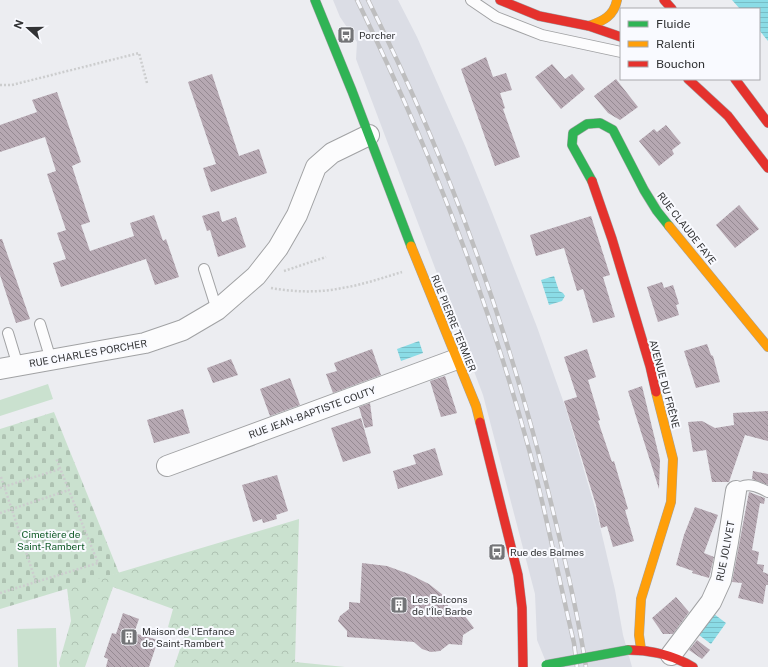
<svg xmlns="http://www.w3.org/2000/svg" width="768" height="667" font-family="'Public Sans',sans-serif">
  <defs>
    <pattern id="cemetery-stones" width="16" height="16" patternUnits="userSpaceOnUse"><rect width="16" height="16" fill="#cae1cf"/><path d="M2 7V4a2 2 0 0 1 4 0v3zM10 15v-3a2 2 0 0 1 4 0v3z" fill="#aec2b2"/></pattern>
    <pattern id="park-crowns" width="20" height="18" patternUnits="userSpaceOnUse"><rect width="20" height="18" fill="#cae1cf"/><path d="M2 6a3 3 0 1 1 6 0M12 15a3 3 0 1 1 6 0" fill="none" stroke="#aec2b2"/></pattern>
    <pattern id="water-rules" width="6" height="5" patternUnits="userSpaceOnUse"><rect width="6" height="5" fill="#8bdce6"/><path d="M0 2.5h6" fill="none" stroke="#78bdc6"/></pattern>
    <pattern id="building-back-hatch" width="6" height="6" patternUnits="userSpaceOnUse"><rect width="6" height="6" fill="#b6a8b2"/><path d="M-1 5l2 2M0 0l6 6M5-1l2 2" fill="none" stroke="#958992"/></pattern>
  </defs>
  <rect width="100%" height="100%" fill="#ecedf1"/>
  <path fill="#dbdde5" d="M333,0H398L417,37L466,148L490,207L537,327L566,409L598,518L615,590L623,635L632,667H548L537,640L535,594L483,395L356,59L357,42L340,17Z"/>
  <path fill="url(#cemetery-stones)" d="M54,412L119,573L0,609V429Z"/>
  <path fill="url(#park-crowns)" d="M299,519L295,662L345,667H174L185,634L168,627L173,609L113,587L85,667H60L59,663L71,621L67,588Z"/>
  <path fill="#cae1cf" d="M48,384L53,399L0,416V400Z
    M56,628L57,667H18L17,629Z"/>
  <path fill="url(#water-rules)" d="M732,0H768V41L759,30V9H740Z
    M554,276L559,291L563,293L565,296L562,301L549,305L541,280Z
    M419,341L423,353L401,361L397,349Z
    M714,614L726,623L711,644L699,635Z"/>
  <path fill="url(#building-back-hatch)" d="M486,57L493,77L506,73L512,90L500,93L505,108L503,109L520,157L495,166L461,69Z
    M552,64L565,79L572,74L585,89L561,109L535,77Z
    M212,74L239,156L259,149L267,173L211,192L203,168L216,164L188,82Z
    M616,79L638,107L620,120L608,113L594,96Z
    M57,92L81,162L72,166L90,222L81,225L90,251L134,236L130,223L154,215L163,241L166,239L179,277L155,285L146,259L61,287L53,263L66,259L57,233L66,230L47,174L56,171L45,137L0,152V125L37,112L32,100Z
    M666,125L681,143L672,150L674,154L659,166L639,141L654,129L657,132Z
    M739,205L759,229L735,248L716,225Z
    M219,211L222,222L236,217L246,247L218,257L210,230L207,231L202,216Z
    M591,216L610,275L603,277L615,317L593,323L583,289L577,291L564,248L536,256L530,235Z
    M0,239H2L30,319L16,323L0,275Z
    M662,282L664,288L673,285L679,304L676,305L679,315L658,322L647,287Z
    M707,344L711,355L713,356L720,382L696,388L684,351Z
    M372,349L381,375L333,393L326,374L337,371L334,363Z
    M587,349L596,377L588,380L600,420L598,421L612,462L614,461L628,509L625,510L634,541L613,547L607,526L601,528L596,505L564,401L577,397L564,357Z
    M231,359L238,375L213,383L207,368Z
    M445,376L457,413L441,417L430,381Z
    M290,378L300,405L270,416L260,389Z
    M642,386L660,460L659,489L628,391Z
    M370,403L373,426L365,428L359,407Z
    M183,409L190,433L154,443L147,420Z
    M768,411V441L745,435L729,482H712L706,450L693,452L688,422L702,421L715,428L734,425L733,413Z
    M361,418L371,453L343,462L331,428Z
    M435,448L443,475L398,489L393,471L416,464L413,455Z
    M753,471L768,474V485L752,479Z
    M277,475L288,511L276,515L277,519L263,523L262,519L253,522L242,485Z
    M749,492L765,498L764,504L760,503L752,550L759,552L757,564L764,565L763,572L768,574V585H766L763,604L738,598L742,583L732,582Z
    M695,507L718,515L704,553L714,557L709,578L692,573L693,571L676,565L684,535Z
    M362,563L387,566L409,574L429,584L448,599V608L465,609L464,615L474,628L463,635L462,645L449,644L440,651L431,652L422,649L414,642L347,637V631L338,621L340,616L349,609V602L360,603Z
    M676,597L689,612L673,634H663L652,618Z
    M123,613L139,619L134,633L158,640L149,667H106L108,659L104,657L112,633L116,634Z
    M697,640L710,650L702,659L689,650Z"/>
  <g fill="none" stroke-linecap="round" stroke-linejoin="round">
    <g stroke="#a1a2a4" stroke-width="12">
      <path id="lane" d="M471,0L496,17L542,35L621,52
        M204,269L217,310
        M40,324L51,360
        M8,333L18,366
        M736,491C745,481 757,486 768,492"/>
    </g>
    <g stroke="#a1a2a4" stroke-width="22">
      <path id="street" d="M0,369L145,343L183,330L217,310L256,276L278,248L297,215L316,167L332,153L369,135
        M167,466L457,359
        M671,655L711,602L721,580L728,542L736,491"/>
    </g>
    <g stroke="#a1a2a4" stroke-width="10">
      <path id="fast" d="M315,0L352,91L411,246
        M592,181L572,145L573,133L587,124L600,123L613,130L644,190L657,211L669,226"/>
    </g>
    <g stroke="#a1a2a4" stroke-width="10">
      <path id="slow" d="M589,26C603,21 614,16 617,0
        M669,226L768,347
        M411,246L476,406L480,422
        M641,649L639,635L641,599L671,502L673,459L656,392"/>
    </g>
    <g stroke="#a1a2a4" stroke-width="10">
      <path id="jam" d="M500,0L539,16L589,26L621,37
        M664,0L672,9
        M688,79L728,116L768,168
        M735,79L768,123
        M592,181L612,239L650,366L656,392
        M480,422L518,575L522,608L523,667
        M628,650C652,650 673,655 693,667"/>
    </g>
    <path stroke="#cccdce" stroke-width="2.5" stroke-dasharray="2 2" stroke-linecap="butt" d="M0,85H12L139,53L147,83
      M284,271L326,257
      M271,288C294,292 319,293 342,288C362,285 382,278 402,272
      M1,477L36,582
      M0,488L60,469
      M0,513L69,490
      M0,593L98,563L56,458"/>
    <use href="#lane" stroke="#fcfcfd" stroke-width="10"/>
    <use href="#street" stroke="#fcfcfd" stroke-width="20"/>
    <use href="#fast" stroke="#30b455" stroke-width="9"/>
    <use href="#slow" stroke="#ff9f0a" stroke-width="9"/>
    <use href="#jam" stroke="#e5322d" stroke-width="9"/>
    <g stroke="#bebebf" stroke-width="4.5">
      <path id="rail" d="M357,0C428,145 488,297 530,453C547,516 559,580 574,643L577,667
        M368,0C449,162 511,334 553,511C566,563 578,615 586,667"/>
    </g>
    <use href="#rail" stroke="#f9faff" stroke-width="3" stroke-dasharray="9" stroke-linecap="butt"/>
    <g stroke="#a1a2a4" stroke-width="10" stroke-linecap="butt">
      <path id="fast-bridge" d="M546,665L628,650"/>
    </g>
    <use href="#fast-bridge" stroke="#30b455" stroke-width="9"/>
  </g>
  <defs>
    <g id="bus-square" transform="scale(0.9)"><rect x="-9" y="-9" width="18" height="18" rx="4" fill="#737477" stroke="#f9faff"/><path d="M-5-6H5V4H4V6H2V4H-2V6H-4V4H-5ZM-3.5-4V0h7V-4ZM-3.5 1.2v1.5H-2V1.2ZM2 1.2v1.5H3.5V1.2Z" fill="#fff"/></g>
    <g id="building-square" transform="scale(0.9)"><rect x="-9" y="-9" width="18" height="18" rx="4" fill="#737477" stroke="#f9faff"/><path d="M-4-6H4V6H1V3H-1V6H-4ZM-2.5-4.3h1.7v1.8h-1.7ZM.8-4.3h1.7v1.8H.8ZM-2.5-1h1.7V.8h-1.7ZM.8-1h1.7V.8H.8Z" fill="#fff"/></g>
  </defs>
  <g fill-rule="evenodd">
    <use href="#bus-square" x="346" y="35"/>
    <use href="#bus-square" x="497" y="552"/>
    <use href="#building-square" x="399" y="605"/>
    <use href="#building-square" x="129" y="637"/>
  </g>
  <g text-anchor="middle" stroke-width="4" stroke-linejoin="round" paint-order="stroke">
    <g font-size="10" fill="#323335" stroke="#f9faff" text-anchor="start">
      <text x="359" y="39">Porcher</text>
      <text x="510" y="556">Rue des Balmes</text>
      <text x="412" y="603">Les Balcons<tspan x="412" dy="12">de l'Île Barbe</tspan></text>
      <text x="142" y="635">Maison de l'Enfance<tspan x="142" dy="12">de Saint-Rambert</tspan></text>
    </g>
    <g font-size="10" fill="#323335" stroke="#f9faff">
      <text transform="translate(687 228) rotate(52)" y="4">RUE CLAUDE FAYE</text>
      <text transform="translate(454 323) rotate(68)" y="4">RUE PIERRE TERMIER</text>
      <text transform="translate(88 353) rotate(-10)" y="4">RUE CHARLES PORCHER</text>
      <text transform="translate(665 384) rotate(75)" y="4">AVENUE DU FRÊNE</text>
      <text transform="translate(312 412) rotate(-20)" y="4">RUE JEAN-BAPTISTE COUTY</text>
      <text transform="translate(725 551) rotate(-79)" y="4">RUE JOLIVET</text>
    </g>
    <g font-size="10" fill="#115b28" stroke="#f9faff">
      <text x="51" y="538">Cimetière de<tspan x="51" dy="12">Saint-Rambert</tspan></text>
    </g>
  </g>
  <rect x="620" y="8" width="140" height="72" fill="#f9faff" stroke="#a9aaae"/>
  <rect x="628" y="21" width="20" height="6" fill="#30b455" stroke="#a9aaae"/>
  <text x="656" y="28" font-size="12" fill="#323335">Fluide</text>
  <rect x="628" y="41" width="20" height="6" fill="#ff9f0a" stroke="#a9aaae"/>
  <text x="656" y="48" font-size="12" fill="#323335">Ralenti</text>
  <rect x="628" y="61" width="20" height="6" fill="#e5322d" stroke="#a9aaae"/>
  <text x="656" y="68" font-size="12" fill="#323335">Bouchon</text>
  <g transform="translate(28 28) rotate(291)" stroke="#f9faff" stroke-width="3" paint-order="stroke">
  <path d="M0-3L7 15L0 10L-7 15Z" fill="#323335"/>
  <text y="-6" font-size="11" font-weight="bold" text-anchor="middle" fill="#323335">N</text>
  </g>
</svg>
